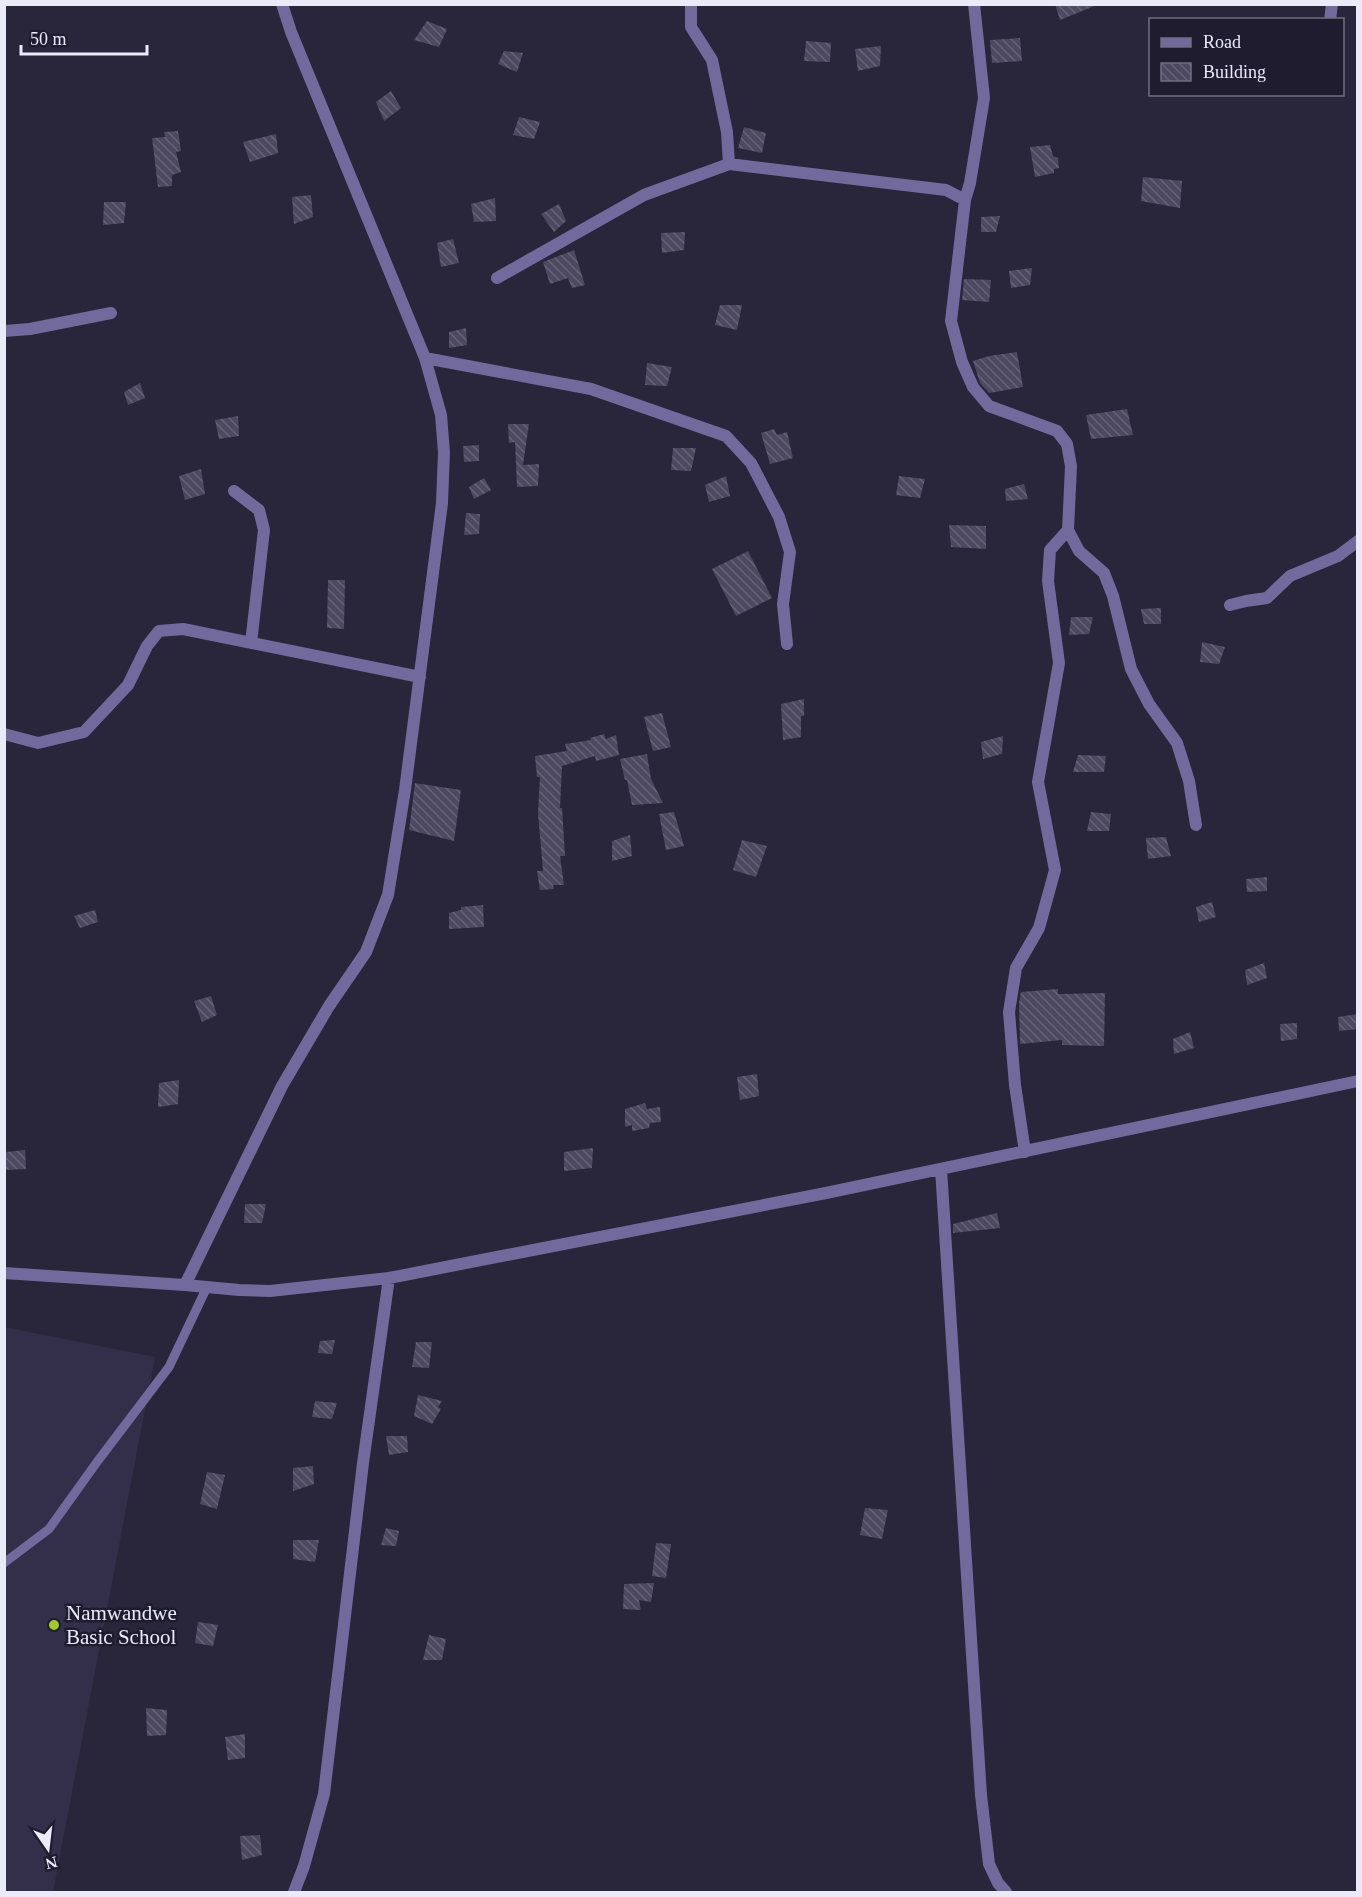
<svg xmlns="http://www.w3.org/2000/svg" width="1362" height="1897" font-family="Georgia,serif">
  <defs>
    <pattern id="building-back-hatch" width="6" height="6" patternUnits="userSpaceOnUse" patternTransform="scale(1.5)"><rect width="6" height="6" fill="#4c4960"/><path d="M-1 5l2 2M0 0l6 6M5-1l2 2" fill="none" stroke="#666378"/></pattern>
  </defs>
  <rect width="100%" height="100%" fill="#29253a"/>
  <path fill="#332f4a" d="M4,1327L155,1357L53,1892H5Z"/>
  <path fill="url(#building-back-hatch)" d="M1055,4H1097V5L1060,20Z
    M427,21L447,29L439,47L414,40Z
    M1020,38L1022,61L992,63L990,40Z
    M806,41L831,43L830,62L804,61Z
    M881,46L880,66L858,71L855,49Z
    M504,51L523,53L517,72L498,64Z
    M391,91L401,108L384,121L376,102Z
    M519,117L540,122L534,139L513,135Z
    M744,127L766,133L762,153L738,148Z
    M178,131L181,151L176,152L181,172L172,175V186L158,187L152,138L165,137L164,132Z
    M276,134L278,153L250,162L243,142Z
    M1050,145L1053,156L1058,158L1059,168L1054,169V173L1035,177L1030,147Z
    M1143,177L1182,181L1180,208L1141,201Z
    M311,195L313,217L294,224L292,197Z
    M495,198L496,221L474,222L471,204Z
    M104,202H126L124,223L103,225Z
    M559,204L566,221L554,232L541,214Z
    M1000,216L996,232H981V217Z
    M685,232L684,250L662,253L661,233Z
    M453,239L459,263L441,267L437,243Z
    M574,250L585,285L572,288L568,278L550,284L543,262Z
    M1032,268L1030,285L1011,288L1009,271Z
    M964,279L991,280L989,302L962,300Z
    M720,305H742L737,330L715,325Z
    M466,328L467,345L449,348V332Z
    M1017,352L1023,387L989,393L980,383L973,361L989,356Z
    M647,363L672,367L667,386L645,385Z
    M140,383L145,398L128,405L124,392Z
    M1127,409L1133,435L1091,439L1086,415Z
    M238,416L239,436L219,439L215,420Z
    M508,424H529L523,465L539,464L538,486L517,487L515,442L509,443Z
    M774,429L777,435L787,432L793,458L770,464L761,433Z
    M479,445V461L464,462L463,446Z
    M673,448H696L691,471L671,470Z
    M201,469L205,494L185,500L179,476Z
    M726,476L730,496L709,502L705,485Z
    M899,476L925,479L920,498L896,495Z
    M484,478L491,490L474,499L469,487Z
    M1024,484L1028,499L1006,501L1005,489Z
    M466,513L480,514L479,534L464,535Z
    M949,525L986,526V549L951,547Z
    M748,551L772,598L736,616L712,569Z
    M328,580H345L344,629L327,628Z
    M1161,608V624H1144L1141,609Z
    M1071,617H1093L1089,634L1069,635Z
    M1202,642L1225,647L1219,664L1200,662Z
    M804,699V716H801V737L783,740L781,704Z
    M662,713L671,747L653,751L644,717Z
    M604,734L606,739L616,735L619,755L596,761L595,756L562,766L560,808H562L565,856H560L564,885H553L554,889L540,890L537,871H543L538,813L540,777H537L535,756L567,751L565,744L591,740L590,738Z
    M1003,736L1002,754L983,759L981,742Z
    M647,754L651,779L663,803L632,805L627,780H625L620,759Z
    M1078,755L1106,756L1104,772H1073Z
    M415,783L461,790L454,841L409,830Z
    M674,812L684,846L666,850L659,814Z
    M1091,812L1111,814L1109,831H1087Z
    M630,835L632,856L612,861V841Z
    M1166,837L1171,856L1148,859L1146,838Z
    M742,840L767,846L756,877L733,870Z
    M1267,877V891L1247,892L1246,879Z
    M1212,902L1216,917L1199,922L1196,907Z
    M483,905L484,927L449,929V913L461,910V907Z
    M95,910L98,922L80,928L74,916Z
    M1264,963L1267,978L1247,985L1245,970Z
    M1058,989V994L1105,993L1104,1046L1062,1045V1040L1020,1044L1019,1003L1021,992Z
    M211,996L217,1015L202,1022L194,1001Z
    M1358,1014V1029L1339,1031L1338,1017Z
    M1297,1023V1039L1281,1041L1280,1024Z
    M1190,1032L1194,1048L1174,1054L1173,1039Z
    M757,1074L759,1096L740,1100L737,1077Z
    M179,1080L178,1104L158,1107L159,1083Z
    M645,1103L647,1109L660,1107L661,1122L650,1123L649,1128L632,1131V1125L625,1127V1109Z
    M593,1148L592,1168L564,1171V1152Z
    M25,1150L26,1169L5,1170L6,1152Z
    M245,1204H266L262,1223H244Z
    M997,1213L1000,1228L953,1233V1224Z
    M335,1340L332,1354L318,1353L320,1341Z
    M416,1342H432L429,1368L412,1367Z
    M418,1395L442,1401L438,1407L441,1409L432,1424L414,1416Z
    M315,1401L337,1403L332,1419L312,1417Z
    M386,1436H407L408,1452L389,1455Z
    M313,1466L314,1484L293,1491V1468Z
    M207,1472L225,1475L217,1509L200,1504Z
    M865,1508L888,1510L882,1539L860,1535Z
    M386,1528L399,1531L396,1546L381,1545Z
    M293,1540H319L315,1562L293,1559Z
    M656,1543L671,1544L666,1578L652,1576Z
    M654,1583L651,1602L639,1600L641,1610L623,1609L624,1584Z
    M198,1622L218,1625L213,1646L195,1643Z
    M429,1635L446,1639L442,1660H423Z
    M146,1708L167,1710L166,1735L147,1736Z
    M245,1734V1758L228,1760L225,1737Z
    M260,1835L262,1855L242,1860L240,1836Z"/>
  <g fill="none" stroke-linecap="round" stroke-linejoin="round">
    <path stroke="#726a9d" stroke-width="9" d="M4,1563L49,1529L97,1462L169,1367L207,1287"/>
    <path stroke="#726a9d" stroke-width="12" d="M691,4V27L712,60L727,132L729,164
      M1330,20L1332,4
      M965,200L951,321L962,362L973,387L989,406L1057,431L1067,444L1071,466L1068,530L1079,551L1104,573L1113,596L1131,669L1149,704L1177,743L1189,781L1196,825
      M497,278L644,195L729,164L946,190L965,200L970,183L984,98L974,4
      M4,331L30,329L111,313
      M425,358L591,389L726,436L751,463L779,517L790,552L783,604L787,644
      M234,491L259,510L264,530L251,643
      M1230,605L1246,601L1267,598L1290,576L1338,556L1358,541
      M4,734L38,743L84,732L128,685L147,646L159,631L183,629L420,677
      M1025,1152L1015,1085L1009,1012L1016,968L1039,928L1055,870L1038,782L1059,663L1048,581L1050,550L1068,530
      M941,1169L981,1795L989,1864L998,1883L1006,1892
      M4,1273L185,1285L282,1086L329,1006L366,952L388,895L405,790L442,503L444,452L441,415L425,358L291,32L282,4
      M185,1285L239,1290L270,1291L389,1278L826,1193L1358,1081
      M294,1892L304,1866L324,1794L363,1463L389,1278"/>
  </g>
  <circle fill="#a0c92c" stroke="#1f1c30" stroke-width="2" cx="54" cy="1625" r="6"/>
  <g text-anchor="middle" stroke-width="5" stroke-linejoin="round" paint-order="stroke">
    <g font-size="21" fill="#ebeaf8" stroke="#1f1c30" text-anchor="start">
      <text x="66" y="1620">Namwandwe<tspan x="66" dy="24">Basic School</tspan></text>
    </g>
  </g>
  <rect width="1362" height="1897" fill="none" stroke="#ebeaf8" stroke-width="12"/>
  <rect x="1149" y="18" width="195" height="78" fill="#1f1c30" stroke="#716e80" stroke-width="1.5"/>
  <rect x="1161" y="38" width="30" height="9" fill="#726a9d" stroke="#716e80" stroke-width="1.5"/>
  <text x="1203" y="48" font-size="18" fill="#ebeaf8">Road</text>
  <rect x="1161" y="63" width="30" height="18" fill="url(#building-back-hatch)" stroke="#716e80" stroke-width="1.5"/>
  <text x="1203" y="78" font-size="18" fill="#ebeaf8">Building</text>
  <g transform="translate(48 1849) rotate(166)" stroke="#1f1c30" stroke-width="4.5" paint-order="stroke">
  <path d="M0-4.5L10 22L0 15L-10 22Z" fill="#ebeaf8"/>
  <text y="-9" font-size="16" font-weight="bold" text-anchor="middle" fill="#ebeaf8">N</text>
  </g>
  <path d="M21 45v9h126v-9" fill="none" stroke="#ebeaf8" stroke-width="3"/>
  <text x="30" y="45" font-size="18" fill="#ebeaf8" stroke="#1f1c30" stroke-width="4.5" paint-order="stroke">50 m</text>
</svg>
